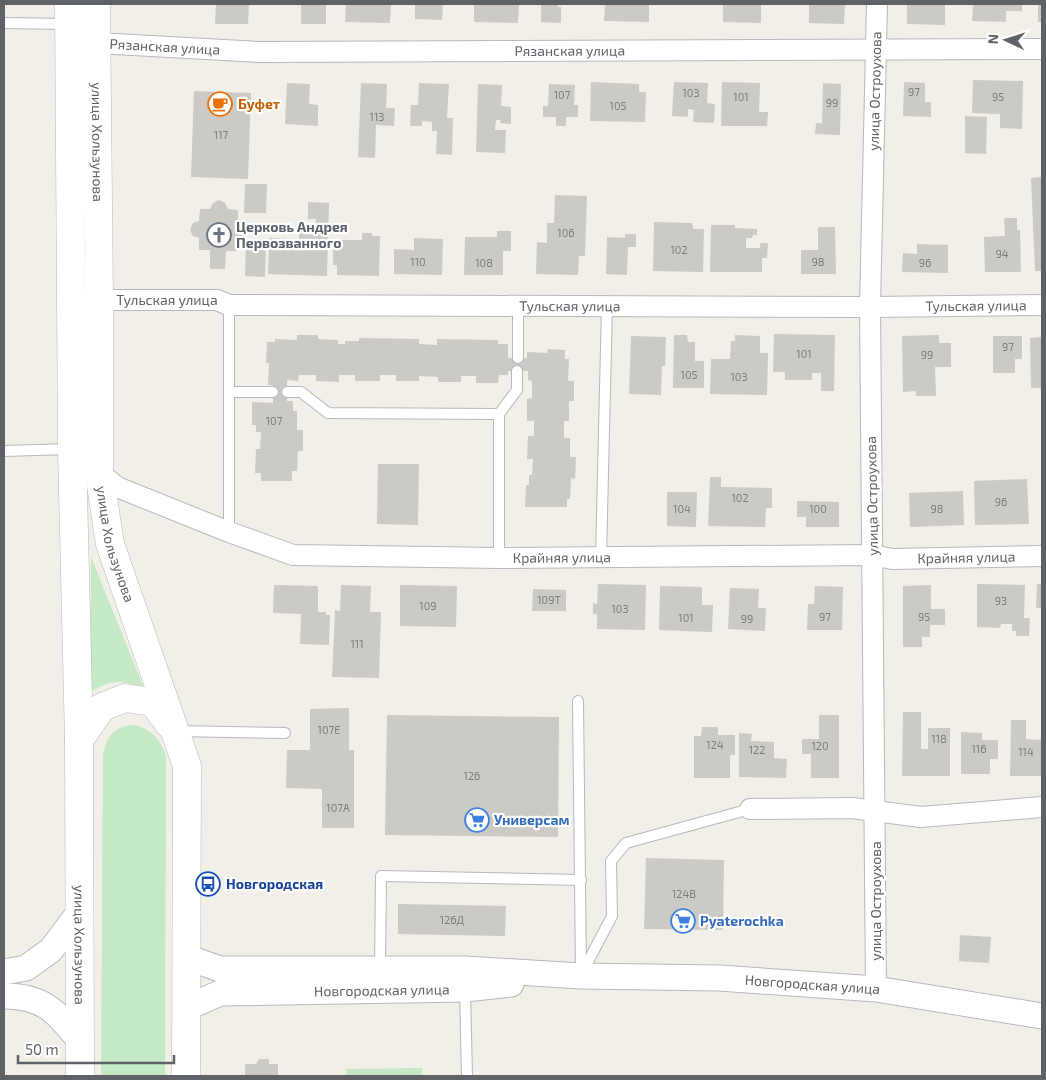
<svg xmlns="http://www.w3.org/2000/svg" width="1046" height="1080" font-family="'Exo 2',sans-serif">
  <rect width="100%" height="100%" fill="#f1efe8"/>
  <path fill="#c5e8c5" d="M91,557L144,688C119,679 113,679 90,692Z
    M135,725C151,729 160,739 166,755L165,1076H101L103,755C107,735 114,726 135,725Z
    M422,1068V1076H346V1069Z"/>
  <path fill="#cccac5" d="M216,4H249L248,24H215Z
    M301,4H326V24H301Z
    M346,4H391L390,23L345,22Z
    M415,4H443L442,20L415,19Z
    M474,4H519L518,23L474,22Z
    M541,4H558V7H561V23L541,22Z
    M605,4H649V22L604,21Z
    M723,4H761V23L723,22Z
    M809,4H845L844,24L809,23Z
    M907,4H945V25L907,24Z
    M973,4H1022V11H1006V22L972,21Z
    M1038,4H1042V22H1038Z
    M973,80L1023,81L1022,129L1000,128V114L972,113Z
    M591,82L639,84V92H646L645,122L590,121Z
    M674,82L708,83L707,103L715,104L714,123L693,122L694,110L688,109V117L672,116Z
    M722,82L760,83L759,112H768L767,126H721Z
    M904,82L925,83V102H931V117L903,116Z
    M287,83L310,84L309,104L318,105V126L285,124Z
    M361,83L387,84L386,108H395L394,126L376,125L375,158L358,157Z
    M419,83L449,84L447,118H453L452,155L436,154L437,131H432V122L422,121V126H410L411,105H418Z
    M823,83L841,84L840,135L815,134L816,123H822Z
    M478,84L502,85L501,106L511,107V124L500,123L501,120H496L495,130H506L505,153L476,152Z
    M549,84L575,85L574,105H578V117H566V126H556V117H543V106H548Z
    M194,91L251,93L248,179L191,177Z
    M965,116L987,117L986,154L965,153Z
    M1042,177V271H1035L1031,178Z
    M245,184H267L266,213H244Z
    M555,195L587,196L585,256H579L578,275L536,274L537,242L547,243V223H554Z
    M219,200L225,203L228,209L238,210V222L244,225L246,231L243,237L237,239V251H226L225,269H210V250H199V238L193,236L190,230L193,223L199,221L200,209H210L213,203Z
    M308,202L329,203L327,276L268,274L269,238L295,239V249H299V232H315L316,219H308Z
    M1004,218H1017V230H1020L1021,272H985L984,237L1005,236Z
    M654,222L692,223L693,229H704L703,272L653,271Z
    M711,225H735V228L757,229V235H753L752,238H746V248H760V243H768L767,258H762V272H710Z
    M818,227H835L836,274H801V250H818Z
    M497,231H511V251H503V275H464L465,237H497Z
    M362,233H372V236H380L379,276L337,275V265H333V240H362Z
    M625,234H636V247H628L627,275L606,274L607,237L625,238Z
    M414,238L443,239L442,275L394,274V249L414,250Z
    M246,243H266L265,277L245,276Z
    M917,244L948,245V273L902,272L903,253L917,254Z
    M774,334L835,335L834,391H821V373H812V380H785V372H773Z
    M297,335H318V339L338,340V344H345V341H359V338L419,339V344L437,345V339L498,340V344H508V358H527V352L547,353L548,349L565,350V359H569L568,381H574V401H569V421H564V438H570V457H576L575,479L571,478L570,499H567V507H525L526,485H529V475H532L533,459H527L528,436H534V421H527V399L532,398V381L528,380V371H508V375H499L498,383H476V376H461V382H438V377L419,376V381H396V375H380V381H355V375H339V382L316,381V375H299L298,381L287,380V401H293V411H297V430H303V451H298L297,471H292V481H261V473H255L256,449H260L261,432H256V425H252V402L273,403V385H268L269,363H266L267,342H275V339L297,340Z
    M674,335H687L688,342H695V361H704V388H673Z
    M735,335L760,336V353H768L767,395L710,394L711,359H730L731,341H735Z
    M939,335V343H951V367H935L936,396H916V391L903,392L902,336Z
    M631,336L666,337L665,366H662L661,395L629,394Z
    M993,336H1022V359H1015V373H993Z
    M1042,337V388H1031L1030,338Z
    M378,464H419L418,525L377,524Z
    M710,477H721V487L772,488V508H766L765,527L708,526Z
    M1027,479L1029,524L975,525L974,481Z
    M963,491L964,525L910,527L909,493Z
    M667,492H697L696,527L667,526Z
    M797,501L839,502V527H806V517H797Z
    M598,584L646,585L645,630L597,629V614H593V603L597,604Z
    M977,584L1025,585L1024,618H1030L1029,636H1016V631H1012V624H1001L1000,628L977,627Z
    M1037,584H1042V608H1036Z
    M274,585L318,586V612H326V615H330L329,645L300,644L301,614L273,613Z
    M341,585L371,586L370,612H381L379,678L332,677L335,610L340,611Z
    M400,585L457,586L456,627L400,626Z
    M931,585V609H945V625H930V637H922V647H903V586Z
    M660,586L702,587V605H713L712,632L659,630Z
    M815,586L843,587L842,630H807L808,604H814Z
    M730,588L759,589L758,608H766L765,631L728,629Z
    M533,589L566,590V611H532Z
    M349,708V750H354V828H322V789L286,788L287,750H310V709Z
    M903,712H921V749H928V728H950V776H902Z
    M387,715L559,717L558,837L385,835Z
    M819,715H839V778H811V754H802V739H819Z
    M1011,720H1026V739L1042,740L1041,776H1010Z
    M702,727H718V735H735V755H730V778H694V736H701Z
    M961,732L982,733V740H998V759H990V774H961Z
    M739,733L752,734L751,741L774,742V758L787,759L786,778L739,777Z
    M646,858L724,860L723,930L644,929Z
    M398,904L506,906L505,936L398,934Z
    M960,935L991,937L989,963L959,961Z
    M259,1059H269V1064H278V1076H245V1064H256Z"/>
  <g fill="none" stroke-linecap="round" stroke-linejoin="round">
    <g stroke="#b5b8bc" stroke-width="12">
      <path id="service" d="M4,23L68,24
        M229,305V532
        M518,358V305
        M229,392H273
        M287,392H301L328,413L499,414V558
        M499,414L517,390V371
        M4,451L70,449
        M601,557L607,305
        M578,701L581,972
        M176,731L285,733
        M380,969L381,876L581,880
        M581,975L612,916L611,861L626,843L750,809
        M465,989L467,1076"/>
    </g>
    <g stroke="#b5b8bc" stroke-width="22">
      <g id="minor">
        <path id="s1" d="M96,43L260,52L1042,49"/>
        <path id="s2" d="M99,300H217L229,305L870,307L1042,305"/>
        <path id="s3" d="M99,472L117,487L229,532L293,555L499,558L872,555L892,559L1042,556"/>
        <path d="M750,809L852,808L921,817L1042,807"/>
        <path id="s4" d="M876,989L870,307L877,4"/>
      </g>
    </g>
    <g stroke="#b5b8bc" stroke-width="27">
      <g id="tertiary">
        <path id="s5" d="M186,957L220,969H465L581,976L719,978L876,989L1042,1016"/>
        <path d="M4,972L26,968L51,950L78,914"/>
        <path d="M4,996C43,996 56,1011 79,1040"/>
        <path id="s6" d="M186,1008L220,993L465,989L511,984"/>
      </g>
    </g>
    <g stroke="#b6babf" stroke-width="29">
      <g id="secondary">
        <path id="s7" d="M69,4L72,449L79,740L80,1076"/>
        <path id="s8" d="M96,4L99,300V472L110,544L187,766L186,1076"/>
        <path d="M79,740L102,707L125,698L153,702L169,724"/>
      </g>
    </g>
    <use href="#service" stroke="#fff" stroke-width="10"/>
    <use href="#minor" stroke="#fff" stroke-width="20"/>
    <use href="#tertiary" stroke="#fff" stroke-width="25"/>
    <use href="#secondary" stroke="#fff" stroke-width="28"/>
  </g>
  <defs>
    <g id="cafe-ring" transform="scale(1.25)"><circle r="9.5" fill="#fff" stroke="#e8710a" stroke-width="1.5"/><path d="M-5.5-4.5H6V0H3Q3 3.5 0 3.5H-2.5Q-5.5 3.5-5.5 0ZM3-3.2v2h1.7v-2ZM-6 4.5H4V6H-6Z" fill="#e8710a"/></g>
    <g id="church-ring" transform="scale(1.25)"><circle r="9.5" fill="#fff" stroke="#6b7280" stroke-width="1.5"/><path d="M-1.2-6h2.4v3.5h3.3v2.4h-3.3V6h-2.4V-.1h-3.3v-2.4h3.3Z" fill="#6b7280"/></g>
    <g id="supermarket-ring" transform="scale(1.25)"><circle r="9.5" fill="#fff" stroke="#3f7fe0" stroke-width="1.5"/><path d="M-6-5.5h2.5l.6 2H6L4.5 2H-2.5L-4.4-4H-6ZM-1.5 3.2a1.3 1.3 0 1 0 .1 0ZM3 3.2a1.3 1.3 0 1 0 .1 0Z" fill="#3f7fe0"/></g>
    <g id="bus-ring" transform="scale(1.25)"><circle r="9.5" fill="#fff" stroke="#1a4fb4" stroke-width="1.5"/><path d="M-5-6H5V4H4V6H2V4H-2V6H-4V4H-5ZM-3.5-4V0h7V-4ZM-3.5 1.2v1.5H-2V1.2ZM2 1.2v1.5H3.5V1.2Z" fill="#1a4fb4"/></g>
  </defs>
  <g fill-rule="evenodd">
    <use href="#cafe-ring" x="220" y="104"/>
    <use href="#church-ring" x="219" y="235"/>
    <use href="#supermarket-ring" x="477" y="820"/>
    <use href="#bus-ring" x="208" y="884"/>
    <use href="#supermarket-ring" x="683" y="921"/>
  </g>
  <g text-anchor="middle" stroke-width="4.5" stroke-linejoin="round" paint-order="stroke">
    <g font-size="11" fill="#7a7d7f">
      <text x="914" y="96">97</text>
      <text x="691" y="97">103</text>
      <text x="562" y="99">107</text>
      <text x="741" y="101">101</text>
      <text x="998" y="101">95</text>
      <text x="832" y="107">99</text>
      <text x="618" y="110">105</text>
      <text x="377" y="121">113</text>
      <text x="221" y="139">117</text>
      <text x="566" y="237">106</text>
      <text x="679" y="254">102</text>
      <text x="1002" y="258">94</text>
      <text x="418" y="266">110</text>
      <text x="818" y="266">98</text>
      <text x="484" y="267">108</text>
      <text x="925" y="267">96</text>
      <text x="1008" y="351">97</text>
      <text x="804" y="358">101</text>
      <text x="927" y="359">99</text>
      <text x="689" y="379">105</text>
      <text x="739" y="381">103</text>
      <text x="274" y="425">107</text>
      <text x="740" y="502">102</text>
      <text x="1001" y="506">96</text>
      <text x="682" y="513">104</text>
      <text x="818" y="513">100</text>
      <text x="937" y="513">98</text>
      <text x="549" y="604">109Т</text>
      <text x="1001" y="605">93</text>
      <text x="428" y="610">109</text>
      <text x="620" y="613">103</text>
      <text x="825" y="621">97</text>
      <text x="924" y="621">95</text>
      <text x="686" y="622">101</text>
      <text x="747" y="623">99</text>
      <text x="357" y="648">111</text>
      <text x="329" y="734">107Е</text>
      <text x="939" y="743">118</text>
      <text x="715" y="749">124</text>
      <text x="820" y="750">120</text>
      <text x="979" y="753">116</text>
      <text x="757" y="754">122</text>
      <text x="1026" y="756">114</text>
      <text x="472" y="780">126</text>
      <text x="338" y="812">107А</text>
      <text x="684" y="898">124В</text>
      <text x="452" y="924">126Д</text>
    </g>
    <g font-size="14" fill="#5f6368" stroke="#fff">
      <text dy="5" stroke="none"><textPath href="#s1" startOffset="69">Рязанская улица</textPath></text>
      <text dy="5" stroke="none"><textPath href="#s1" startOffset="474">Рязанская улица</textPath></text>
      <text dy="5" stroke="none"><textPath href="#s4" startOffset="898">улица Остроухова</textPath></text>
      <text dy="5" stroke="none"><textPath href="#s8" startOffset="138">улица Хользунова</textPath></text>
      <text dy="5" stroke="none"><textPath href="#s2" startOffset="68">Тульская улица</textPath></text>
      <text dy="5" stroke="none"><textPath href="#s2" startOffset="472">Тульская улица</textPath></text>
      <text dy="5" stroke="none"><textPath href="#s2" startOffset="878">Тульская улица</textPath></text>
      <text transform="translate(872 496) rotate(-91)" y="5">улица Остроухова</text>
      <text dy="5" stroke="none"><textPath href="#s8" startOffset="542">улица Хользунова</textPath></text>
      <text dy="5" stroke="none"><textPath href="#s3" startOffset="481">Крайняя улица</textPath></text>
      <text dy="5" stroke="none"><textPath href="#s3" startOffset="886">Крайняя улица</textPath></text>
      <text transform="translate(876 901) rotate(-90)" y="5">улица Остроухова</text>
      <text dy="5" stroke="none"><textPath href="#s7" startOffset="941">улица Хользунова</textPath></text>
      <text dy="5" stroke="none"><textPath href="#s5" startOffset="629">Новгородская улица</textPath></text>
      <text dy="5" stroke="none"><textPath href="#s6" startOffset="199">Новгородская улица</textPath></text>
    </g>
    <g font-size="14" font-weight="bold" fill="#c56008" stroke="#fff" text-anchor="start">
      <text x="238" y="109">Буфет</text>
    </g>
    <g font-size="14" font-weight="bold" fill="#5b616d" stroke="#fff" text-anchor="start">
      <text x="236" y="232">Церковь Андрея<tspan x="236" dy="16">Первозванного</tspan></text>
    </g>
    <g font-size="14" font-weight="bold" fill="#366cbe" stroke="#fff" text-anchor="start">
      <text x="494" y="825">Универсам</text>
      <text x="700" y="926">Pyaterochka</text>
    </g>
    <g font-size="14" font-weight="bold" fill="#164399" stroke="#fff" text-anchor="start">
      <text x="226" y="889">Новгородская</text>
    </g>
  </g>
  <rect width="1046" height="1080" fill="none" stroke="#5f6368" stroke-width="10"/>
  <g transform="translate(1006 40) rotate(274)" stroke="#ffffff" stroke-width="4" paint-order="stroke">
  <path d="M0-4L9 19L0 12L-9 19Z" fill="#5f6368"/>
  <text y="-8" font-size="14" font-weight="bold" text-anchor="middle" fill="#5f6368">N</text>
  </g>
  <path d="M18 1055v8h156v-8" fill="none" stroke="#5f6368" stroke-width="2.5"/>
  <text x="25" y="1055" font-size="15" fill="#5f6368" stroke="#ffffff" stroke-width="4" paint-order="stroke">50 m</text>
</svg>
